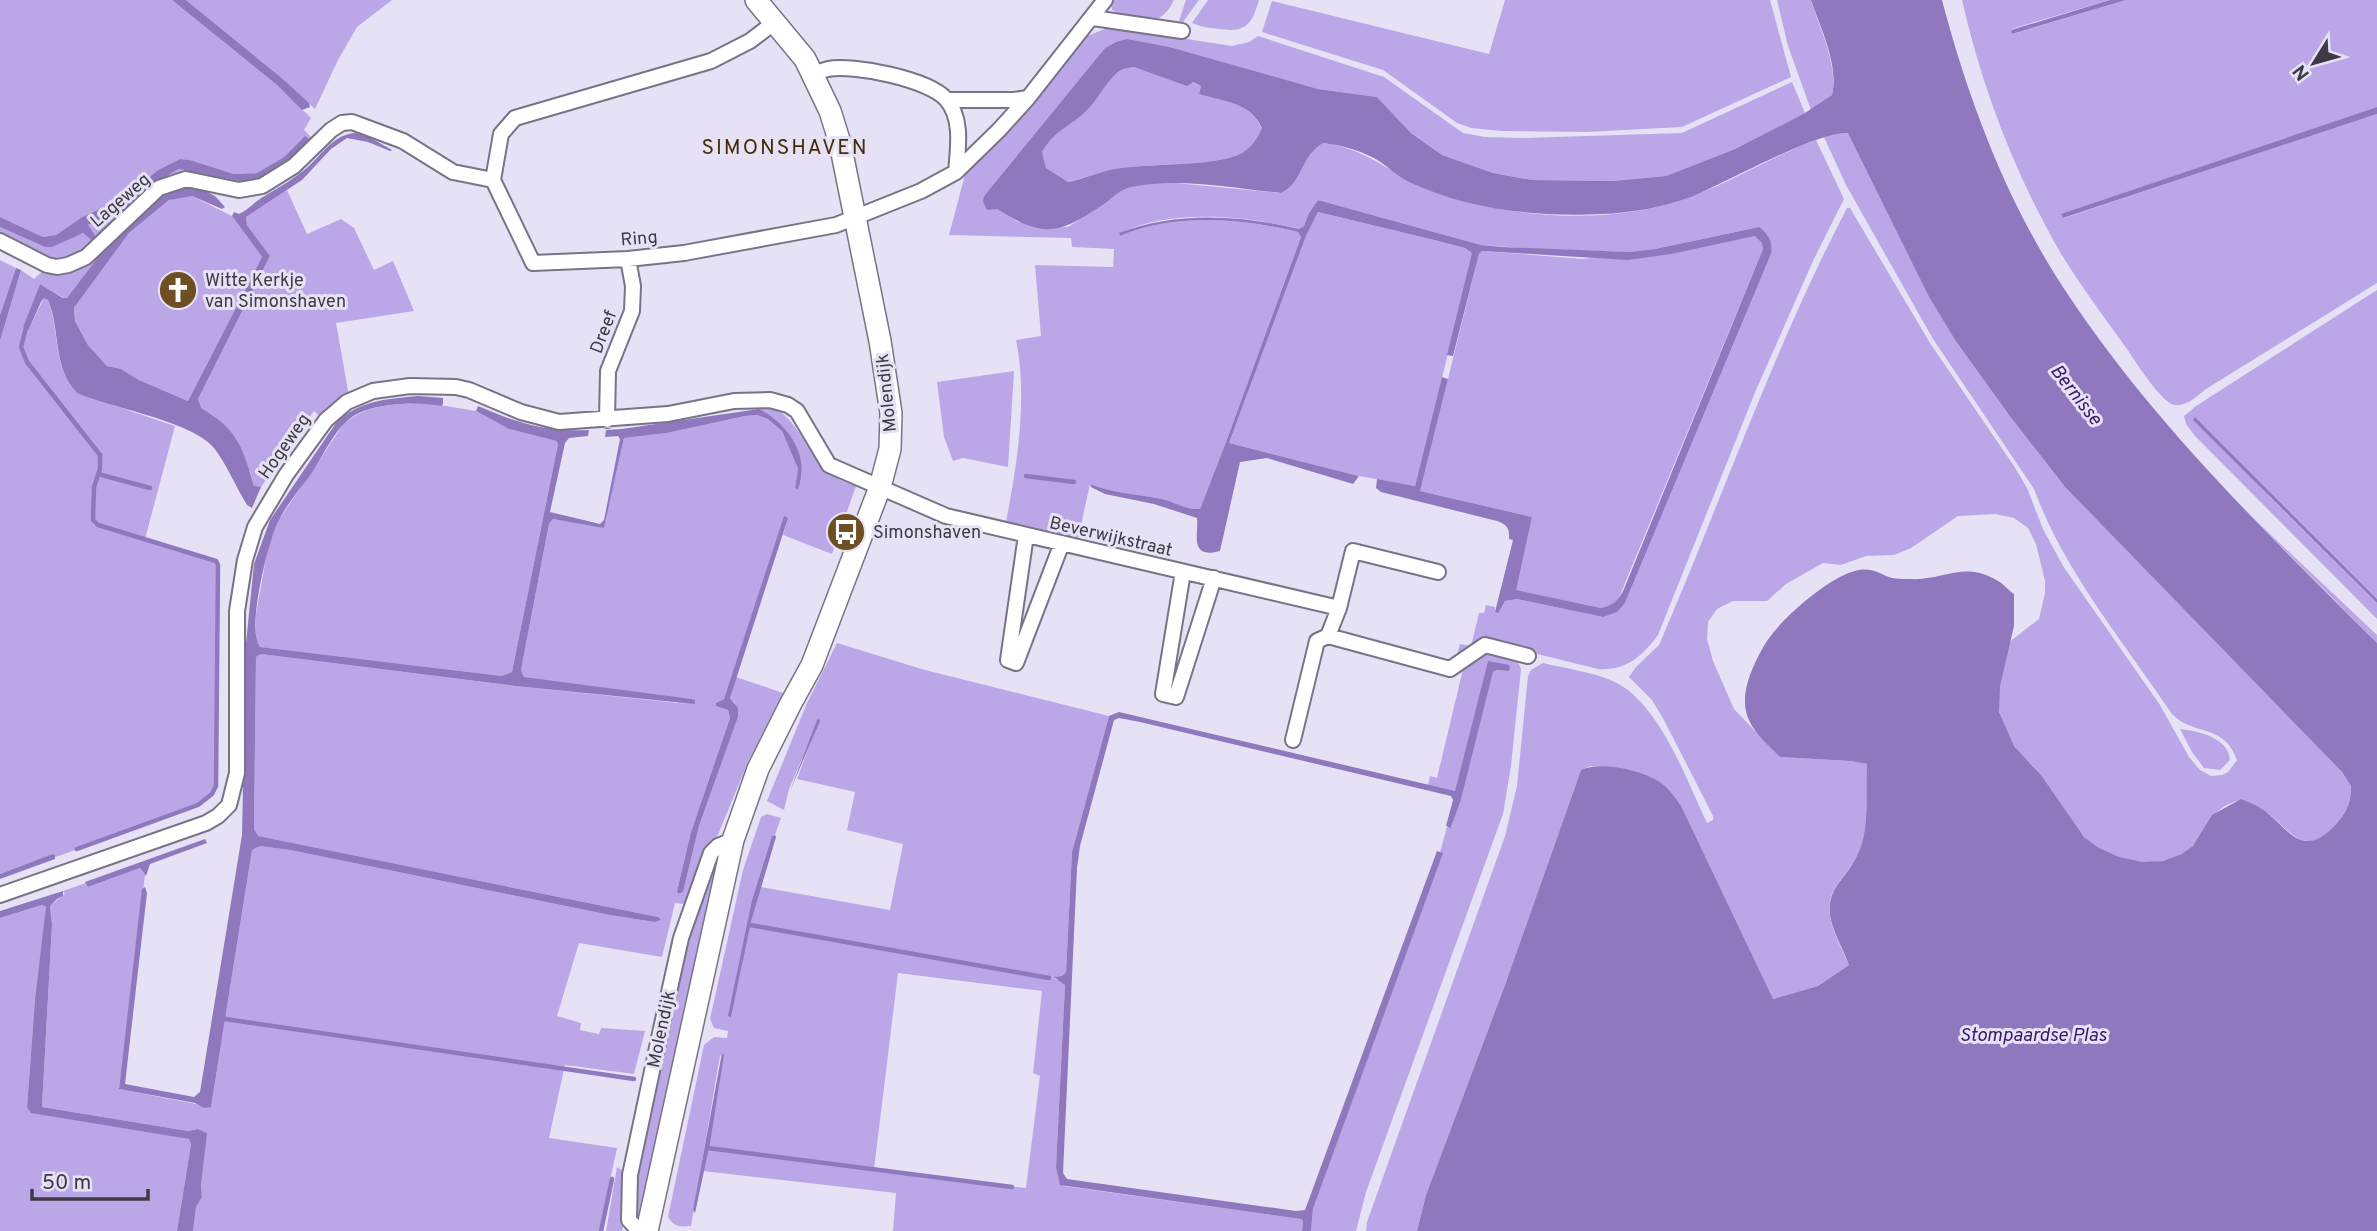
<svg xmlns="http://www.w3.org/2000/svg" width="2377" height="1231" font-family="Overpass,sans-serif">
  <rect width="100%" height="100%" fill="#e7e1f6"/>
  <path fill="#bba7e8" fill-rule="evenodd" d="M0,0H172L277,85L311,118L304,130L315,141L278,173L247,185L192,176L99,241L88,225L121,212L153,184L179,169L239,181H251L275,172L305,136L284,157L257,173L234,174L190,160L180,159L158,170L121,199L82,217L56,235L43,237L0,217Z
    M186,0H392L357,27L338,60L315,109L283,79Z
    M1110,0H1174C1160,29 1145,19 1118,13L1112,10Z
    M1186,0H1199L1183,22L1179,21Z
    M1208,0H1259C1252,24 1246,33 1220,29C1210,28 1201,27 1192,23Z
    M1505,0H1770L1791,77L1682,127L1587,132L1501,131L1471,128L1457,123L1383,70L1262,32L1272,1L1489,54Z
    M1777,0H1811L1812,3C1821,32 1838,65 1832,95L1811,110L1788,46Z
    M1962,0H2110L2011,29L2013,34L2126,0H2377V107L2062,214L2064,218L2377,114V283L2206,389C2197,396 2187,407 2174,405C2161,402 2135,361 2127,349C2104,317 2080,285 2060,252C2015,174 1982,88 1962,0Z
    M1110,27L1232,46L1249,42L1258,36L1384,77L1463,133L1485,137L1522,138L1682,133L1792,82L1805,113L1735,149L1666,176L1613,181L1532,180L1493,173L1442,155L1411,133L1377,97L1318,89L1268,76L1116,42L1105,48L984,196L997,209L1018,222L1068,227L1127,187L1165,182L1281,193C1303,183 1300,157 1323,143C1371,148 1403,185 1449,197C1526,219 1614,225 1690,197C1733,181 1773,156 1816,140L1844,199L1813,261L1756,390L1658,635C1642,656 1627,671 1598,669L1484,641L1456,659L1460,644L1471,646L1479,613H1484L1486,605L1495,607V612L1505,601L1517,599L1603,617L1625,603L1771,254L1759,227L1655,249L1629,252L1538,249L1481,245L1318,200L1309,213L1304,226L1299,229C1247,216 1168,208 1119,234L1120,236C1175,213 1241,218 1298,232L1301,237L1226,442L1200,509C1186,510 1175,502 1162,499C1137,494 1114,493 1090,484L1078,539L1006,522C1017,465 1028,397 1016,340L1041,336L1035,265L1113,267L1114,249L1072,247L1071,238L949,235L966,171L1082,38Z
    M1134,67L1192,82L1201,86L1199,94C1226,102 1250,102 1262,129C1257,139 1252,148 1242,153C1216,167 1147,163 1114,169C1098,172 1083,179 1067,182L1046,168L1042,152C1057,127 1075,125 1090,107C1100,96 1107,81 1118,72C1123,68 1128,68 1134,67Z
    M1839,132L1848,133L1852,138L1929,297L1955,340L2009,415L2065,487L2342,772L2351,786C2351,803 2346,813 2335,825C2302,861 2290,828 2266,812C2258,807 2249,804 2241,800C2208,808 2212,826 2193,846C2186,854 2175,858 2165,860C2144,866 2116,859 2098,848C2072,831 2058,797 2039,773C2032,764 2021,755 2014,746C2009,738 2001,721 1999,711C1996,690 2004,664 2008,643L2039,619L2045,593V581L2036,544L2028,528L2014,518L1995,514L1958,516L1911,548L1894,555L1866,556L1841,565L1823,563L1786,584L1767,601H1733L1717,609L1708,622L1707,639L1713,661L1734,709L1780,757L1850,761L1868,764C1866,791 1869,820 1861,846C1856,862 1844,874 1835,888C1820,912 1839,942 1849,965L1818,986L1773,999L1613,768L1590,766L1581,770L1505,985L1426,1195L1417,1231H1366L1367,1222L1505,836L1517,786L1528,676L1531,670L1543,663C1567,669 1595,672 1617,683C1661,707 1686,779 1707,823L1713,820V816L1664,720L1652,700L1629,677L1636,667L1659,645L1668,624C1727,485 1777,342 1847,208H1850L1930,343L2014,466L2027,488L2043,529L2063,566L2160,705L2189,757L2200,770L2211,776L2222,775L2228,772L2237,760C2224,723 2195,737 2172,714C2123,641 2065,573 2034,489L1933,339L1846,185L1824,137Z
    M287,190L307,234L341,219L354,228L374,270L393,261L414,311L336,323L349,396L323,419L314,411L261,487L257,488L254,486L250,472L214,416L200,408L198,399L270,256L247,225L246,217Z
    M182,196H192L232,216L262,257L188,401L139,380L121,369L107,366L88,345L75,321L74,308L129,233L169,200Z
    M1318,212L1434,240L1465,248L1473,253L1415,486L1359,476L1229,443L1306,236Z
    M0,227L45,247L83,233L96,244L71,260H48L0,237Z
    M1755,236L1763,243V249L1618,600L1612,605L1601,608L1515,590L1532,517L1420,491L1479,254L1482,251L1583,259L1720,243Z
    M101,250L99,258L67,298H64L40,284L23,327L29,329L44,298L48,300C60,331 52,367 77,393L175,426L145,539L216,561L218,565L216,786L212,794L198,805L56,857L52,854L0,874V341L21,270L34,279L45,269Z
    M0,260L16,268L0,315Z
    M2377,290V599L2195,417L2272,499L2377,603V619L2195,436L2186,424L2184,416L2196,406Z
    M1014,371L1008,467L963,458L953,461L944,437L937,382Z
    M428,403L476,411L509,429L556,441L558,444L512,672L502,676L259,647L256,642V614L268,547L278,521L343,425C365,403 400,404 428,403Z
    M760,404C795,407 804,451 827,471C836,479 846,483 856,486L832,554L783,535L788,518L724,699L716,703L717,706L728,710L730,718L691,832L677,891L678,894L683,892L699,826L738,717L735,703L730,698L736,677L783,693L777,711L749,760L717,837L706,854L688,901L683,904L675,903L662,957L579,943L557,1016L581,1023L580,1030L599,1034L601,1028L645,1031L634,1074L565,1065L549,1138L617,1148L599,1231H193L196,1207L202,1197L201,1187L206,1133L198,1129L188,1131L42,1107L52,924L50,906L65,894L63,891L86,883L88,887L140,868L145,875L119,1089L211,1107L252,850L260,846L290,850L610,915L654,922L658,917L257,836L254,829L256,657L261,654L515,686L688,704L524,677L521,670L549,524L553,519L604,527L624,438L667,433L745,416L757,415L768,419L782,431L798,469L795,488L801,481C806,449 785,423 759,409Z
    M2251,516L2377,635V643Z
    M837,643L925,670L1109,716L1072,852L1066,972L1062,976L1055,977V979L1062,981L1065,985L1056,1167L1064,1186L1301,1219L1303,1221L1302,1231H893L896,1193L703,1171L723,1053L720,1056L691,1226C680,1227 674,1227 668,1217L704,1045L714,1037L727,1038L728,1031L714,1028L710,1019L743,870L761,817L767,814L781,818L775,835L772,836L752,900L731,1016L749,929L761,887L890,910L903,844L847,830L855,792L797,779L819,720L789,789L784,810L767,801L807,703ZM898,973L1042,991L1033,1073L1040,1076L1026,1188L874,1169Z
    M1487,649L1515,656L1521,669L1511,766L1503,814L1366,1192L1356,1231H1311L1313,1209L1442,854L1440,852L1447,827H1452L1493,672L1497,670L1508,671L1488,662L1455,792L1428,785L1430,776L1437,778L1464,665Z
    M2180,729C2199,731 2229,738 2230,760L2220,770L2204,768L2192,752Z
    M717,852L720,856L638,1222L633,1211L636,1174L685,944Z
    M42,905L46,907V916L35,999L27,1107L189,1139L191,1144L177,1231H0V918Z
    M617,1167L628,1174L626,1211L622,1231H606Z"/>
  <path fill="#8f78bd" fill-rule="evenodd" d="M172,0H186L283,79L309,103L310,107L302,110L277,85Z
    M1811,0H1942C1967,95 2002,189 2054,273C2142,413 2261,527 2377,643V1231H1417L1426,1195L1505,985L1581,770C1602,761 1639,770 1658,781C1668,787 1674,796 1681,806L1773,999L1818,986L1849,965C1839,938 1818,912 1838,884C1847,872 1856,861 1861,846C1869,821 1866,791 1867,764L1850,761L1780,757C1764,741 1744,725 1745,700C1745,681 1757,657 1767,641C1782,618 1832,574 1859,570C1873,568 1878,573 1889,577C1894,579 1904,579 1910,579C1944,581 1963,560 1998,581C2004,584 2008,590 2014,594V626L2000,686L1999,712L2014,746L2041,775L2084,837L2099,848L2119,857L2142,862L2163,861L2182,854L2193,846L2212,815L2241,799C2250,803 2257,805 2265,811C2290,831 2303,860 2336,824C2347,812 2351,802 2351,786L2342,772L2065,487L2009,415L1955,340L1929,297L1848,133C1819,130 1724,184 1691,197C1663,207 1632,213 1602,214C1537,217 1469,210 1409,182C1397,176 1386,165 1374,158C1358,150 1341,145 1323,143C1300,157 1303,183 1281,193C1232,188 1179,177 1131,187C1121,189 1112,198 1104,204C1059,234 1044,239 997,209L987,210L983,202L984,196L1105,48L1116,42L1127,39L1169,47L1318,89L1377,97L1411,133L1442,155L1493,173L1532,180L1613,181L1666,176L1735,149L1805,113L1832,95C1839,65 1821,29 1811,0ZM1134,67L1187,86L1193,82L1201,86L1199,94C1225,102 1250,102 1262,128C1257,139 1252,147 1242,153C1216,167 1147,163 1114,169C1098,172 1084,179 1068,182L1046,168L1042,152C1057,127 1075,125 1090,107C1100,96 1107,81 1118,72C1123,68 1128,68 1134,67Z
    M2110,0H2126L2012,34L2011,30Z
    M2377,107V114L2063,218L2061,214Z
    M355,133L369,137L392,150L390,151L368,142L347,138L331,149L302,180L246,217L247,225L270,256L198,399L201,408C238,430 242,446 254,486L261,487L252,508L247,505C236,487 227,465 214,448C192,421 111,408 77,393C52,367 61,331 48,300L44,298L41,302L29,329L23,327L40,284L63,298H67L106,247L163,193L177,187H197L215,196L225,207L222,209L192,196L169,200L129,233L74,308L75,321L88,345L107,366L121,369L139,380L188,401L262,257L232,216L234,212L239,214C246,211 251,206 257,201C272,191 288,183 303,171C321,157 331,135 355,133Z
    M305,136L309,139L290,160L275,172L251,181H239L179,169L153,184L121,212L88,225L99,241L96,244L83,233L52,247H45L0,227V217L43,237L56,235L82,217L122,199L158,170L180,159L190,160L234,174L257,173L284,157Z
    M1318,200L1481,245L1502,247L1629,252L1655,249L1759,227C1768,234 1773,241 1771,254L1625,603L1617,612L1603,617L1517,599L1505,601L1498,613L1495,612L1513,540L1509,539C1510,528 1506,524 1497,521L1381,492L1376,488L1377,479L1415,486L1442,377L1448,379L1420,491L1532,517L1516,590L1601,608C1614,605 1618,601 1624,589L1763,249L1762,243L1755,236L1671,254L1628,260L1482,251L1479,254L1453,356L1447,355L1472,253L1465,248L1434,240L1318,212L1306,236L1229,443L1359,476L1353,484L1267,458L1240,462L1220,551C1188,560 1199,532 1197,518L1154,504L1105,494L1091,487L1090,484C1113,493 1137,494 1162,499C1175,502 1186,510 1200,509L1226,442L1301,237L1298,232C1241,218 1175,213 1120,236L1119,233C1175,211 1241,215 1299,229L1304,226L1309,213Z
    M16,268L21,270L0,341V315Z
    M418,396L443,398V404L441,406C418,401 372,403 352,417C334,430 323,456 311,474C300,489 286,505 278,522C268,542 246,630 260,647L502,676L512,672L558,444L556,441L509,429L476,411L478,406C517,423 547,432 589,430L588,436L569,438L565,443L550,512L596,523L600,524L604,520L620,439L618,436L605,437L606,430L622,429L759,409C788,424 811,456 798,489L795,488L798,469L782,431L768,419L757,415L745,416L667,433L624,438L604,528L553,519L549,524L521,670L524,677L691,699L695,700V704L515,686L261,654L256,657L254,829L258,836L658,917L661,920L654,922L610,915L290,850L260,846L252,850L211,1107L204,1108L195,1103L119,1089L142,889L145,887L147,893L125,1084L194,1097L200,1092L242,835L246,643L254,564L270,520L336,423C359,400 388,399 418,396Z
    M2195,417L2377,599V603L2193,420Z
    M784,516L788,518L730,698L738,708V717L699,826L683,892L678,894L677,891L691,832L730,718L728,710L716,706V703L724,699Z
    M1488,661L1509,665L1510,669L1508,671L1497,670L1493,672L1461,799L1451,828L1446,826L1453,800L1451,796L1140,722L1119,718L1114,720L1080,846L1077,868L1063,1173L1067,1179L1296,1211L1305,1210L1437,851L1443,853L1313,1209L1311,1231H1302L1303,1221L1301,1219L1060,1185L1056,1167L1065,985L1054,977L1062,976L1066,972L1072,852L1109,716L1119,712L1455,791Z
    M819,719L820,721L790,791L817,720Z
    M775,835L776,837L751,922L731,1017L728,1016L752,900L772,836Z
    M205,839L207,843L150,864L146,876L140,868L88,887L85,882Z
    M52,854L55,855V859L0,879V874Z
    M63,891V896L57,899L50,906L52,924L42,1107L188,1131L198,1129L207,1133L201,1186L202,1197L196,1207L193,1231H177L191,1144L189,1139L31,1113L27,1107L35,999L46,907L42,905L0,918V911Z
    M722,1053L724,1055L710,1143L695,1213L693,1210Z"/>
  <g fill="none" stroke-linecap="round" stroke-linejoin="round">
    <path stroke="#8f78bd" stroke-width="4.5" d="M26,328L21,347L27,362L100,455V469L94,487L93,520L98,525L216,561L218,565L216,786L212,794L198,805L77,849
      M98,474L150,488
      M1026,476L1074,482
      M750,925L1049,978
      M225,1019L634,1079
      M708,1148L1012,1187
      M601,1231L612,1179"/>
    <g stroke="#797386" stroke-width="18">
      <path id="minor" d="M1093,18L1182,31
        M775,22L750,41L711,61L515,118L501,134L493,180L533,263L628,259L684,253L836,225L921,191L956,172L999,130L1028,98L1105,0
        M813,75C818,72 823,70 828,69C853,64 928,79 946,99C963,118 958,148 956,172
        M947,100H1014L1028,98
        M0,241L47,265L57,267L68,265L86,257L159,188L186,179L239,190L262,186L294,166L331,130L342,123L352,122L403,141L453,172L493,180
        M607,420L608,371L632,311L633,286L628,259
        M1026,535L1008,660L1016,663L1062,543
        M1183,572L1163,694L1176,697L1214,578
        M1339,608L1353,551L1438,572
        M1293,740L1317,641L1328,636
        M0,895L206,823L218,816L229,805L237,773V611L245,560L255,527L286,475L326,420L347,402L373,391L410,386L456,387L469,390L521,412L559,422L668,414L734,401L770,400L788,405L797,411L829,465L946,516L1339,608L1328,636L1450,669L1485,645L1528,656
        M639,1231L629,1220L630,1175L659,1038L681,938L711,853L718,846L733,840"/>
    </g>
    <g stroke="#797386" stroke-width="24">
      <path id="secondary" d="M647,1231L733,840L758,769L790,705L812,665L880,487L890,449L891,413L880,341L840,143L830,111L805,59L756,0"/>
    </g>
    <use href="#minor" stroke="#fff" stroke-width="14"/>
    <use href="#secondary" stroke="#fff" stroke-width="21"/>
  </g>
  <defs>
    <g id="church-disc" transform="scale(2.0125)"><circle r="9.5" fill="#6e4f24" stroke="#e7e1f6"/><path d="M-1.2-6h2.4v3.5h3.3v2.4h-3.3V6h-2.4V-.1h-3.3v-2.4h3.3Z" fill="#fff"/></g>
    <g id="bus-disc" transform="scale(2.0125)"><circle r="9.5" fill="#6e4f24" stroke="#e7e1f6"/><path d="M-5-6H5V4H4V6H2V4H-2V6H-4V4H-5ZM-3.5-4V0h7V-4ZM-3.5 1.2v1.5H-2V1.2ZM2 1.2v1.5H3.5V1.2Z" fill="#fff"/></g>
  </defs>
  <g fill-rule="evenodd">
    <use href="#church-disc" x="178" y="290"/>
    <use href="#bus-disc" x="846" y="532"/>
  </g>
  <g text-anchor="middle" stroke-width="6" stroke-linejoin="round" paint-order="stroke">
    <g font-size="18" fill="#3d3a43" stroke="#e7e1f6">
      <text transform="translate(120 200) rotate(-41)" y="6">Lageweg</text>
      <text transform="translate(639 238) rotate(-5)" y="6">Ring</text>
      <text transform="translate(603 332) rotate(-69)" y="6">Dreef</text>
      <text transform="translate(886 393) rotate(-96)" y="6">Molendijk</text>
      <text transform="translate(284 446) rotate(-55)" y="6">Hogeweg</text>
      <text transform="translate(1111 536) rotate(13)" y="6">Beverwijkstraat</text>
      <text transform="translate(661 1029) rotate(-78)" y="6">Molendijk</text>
    </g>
    <g font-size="18" fill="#3d3a43" stroke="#e7e1f6" text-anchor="start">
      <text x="205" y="286">Witte Kerkje<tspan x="205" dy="21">van Simonshaven</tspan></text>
      <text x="873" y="538">Simonshaven</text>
    </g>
    <g font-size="19" font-style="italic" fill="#3b1769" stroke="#e7e1f6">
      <text transform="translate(2077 394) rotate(52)" y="7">Bernisse</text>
      <text x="2033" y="1041">Stompaardse Plas</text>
    </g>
    <g font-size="21" letter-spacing="2" fill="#432c07" stroke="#e7e1f6">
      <text x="785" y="154">SIMONSHAVEN</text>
    </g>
  </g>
  <g transform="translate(2314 63) rotate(233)" stroke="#e7e1f6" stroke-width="5" paint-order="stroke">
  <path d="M0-5L12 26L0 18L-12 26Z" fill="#3d3a43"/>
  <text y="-10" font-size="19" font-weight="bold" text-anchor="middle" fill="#3d3a43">N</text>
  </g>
  <path d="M32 1189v10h116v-10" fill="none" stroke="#3d3a43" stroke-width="3.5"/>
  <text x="42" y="1189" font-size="21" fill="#3d3a43" stroke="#e7e1f6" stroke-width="5" paint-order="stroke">50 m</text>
</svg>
